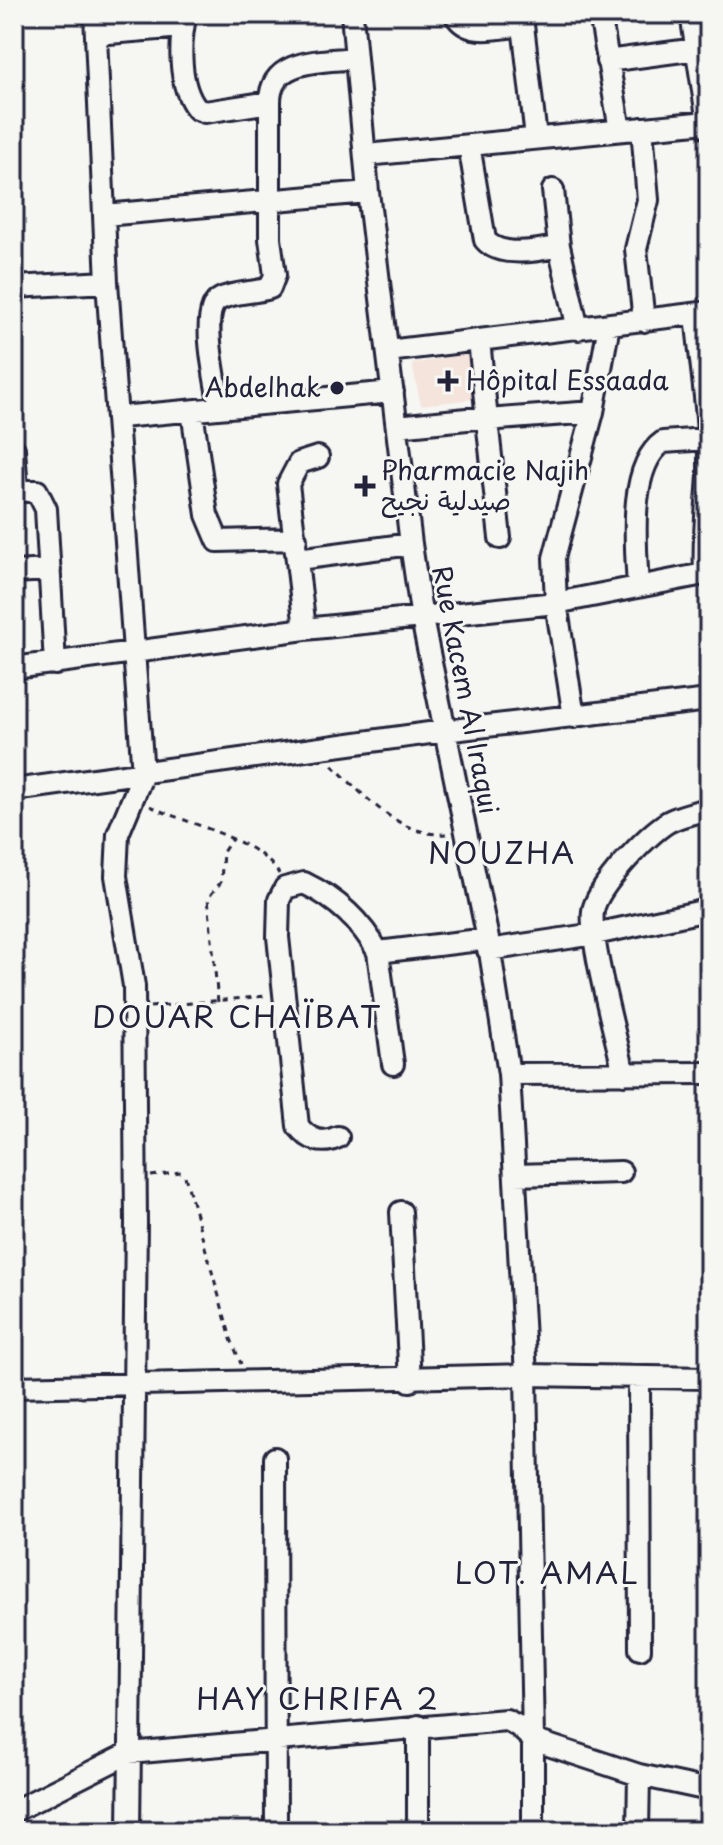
<svg xmlns="http://www.w3.org/2000/svg" width="723" height="1845" font-family="'Playpen Sans','Playpen Sans Arabic',sans-serif">
  <rect width="100%" height="100%" fill="#f6f6f2"/>
  <filter id="ink" filterUnits="userSpaceOnUse"><feTurbulence type="fractalNoise" baseFrequency=".0125" numOctaves="2"/><feDisplacementMap in="SourceGraphic" scale="16" xChannelSelector="R" yChannelSelector="G"/><feConvolveMatrix kernelMatrix="1 2 1 2 8 2 1 2 1" color-interpolation-filters="sRGB"/></filter>
  <g filter="url(#ink)">
    <path fill="#f5e4dc" d="M476,352L483,398L421,405L412,364Z"/>
    <g fill="none" stroke-linecap="round" stroke-linejoin="round">
      <g stroke="#22223b" stroke-width="26">
        <path id="minor" d="M95,14L107,282L143,774L118,834L116,876L134,986L136,1222L129,1831
          M186,14C179,42 178,86 197,109L205,112L270,102V239L275,275L270,288C254,293 234,292 220,299C198,309 217,386 220,407
          M352,14L368,192L411,544L422,619L488,939L509,1074L526,1375L533,1740L639,1775L709,1790
          M455,14C468,38 500,27 523,25L536,138
          M609,14L602,26L620,130
          M691,14L709,129
          M96,34L183,27
          M607,61L697,49
          M270,102C270,57 323,62 356,58
          M642,128L648,200L636,249L644,321
          M469,145L485,240C500,258 538,251 559,246L578,329
          M366,155L707,122
          M553,190L559,246
          M104,215L368,192
          M14,287L107,282
          M696,314C701,367 710,421 709,475C707,508 703,539 705,573
          M479,340L487,420
          M388,351L709,312
          M192,411L207,515L218,541L296,539
          M120,417L393,392
          M397,426L487,417
          M14,449L17,490
          M14,491H37L46,509L55,664
          M500,538L487,420L593,412
          M298,559L411,544
          M14,572L50,570
          M638,587C636,548 627,467 663,442L707,439
          M305,629L288,484L299,463L318,457
          M14,668L305,629L556,603L709,573
          M574,717L556,603L554,558L593,412L609,325
          M14,790L444,731L709,700
          M488,950L595,934L703,911
          M378,952L393,1064
          M509,1074L709,1073
          M624,1074C617,1040 589,940 593,911C597,887 647,835 668,822C679,816 696,812 709,809
          M338,1137C322,1145 309,1140 298,1126L278,937L279,900L285,888L304,883C335,898 361,921 378,952L488,939
          M515,1175L621,1172
          M401,1212L410,1381
          M639,1377L640,1649
          M14,1387L526,1375L709,1378
          M275,1458L276,1831
          M14,1811L129,1753L506,1720L518,1726L533,1740V1831
          M418,1831V1726
          M638,1831L639,1775"/>
      </g>
      <path stroke="#22223b" stroke-width="3" stroke-dasharray="6 6" stroke-linecap="butt" d="M332,765C365,796 399,837 448,834
        M150,806C189,825 257,838 279,874
        M218,1002L208,898L221,882L223,852L232,839
        M150,1007L266,996
        M151,1176L181,1172L185,1176L231,1339L241,1364"/>
      <use href="#minor" stroke="#f6f6f2" stroke-width="20"/>
    </g>
  </g>
  <g fill="#22223b" stroke="#f6f6f2" stroke-width="3">
    <path d="M444 369h8v8h8v8h-8v8h-8v-8h-8v-8h8z"/>
    <circle cx="337" cy="388" r="8"/>
    <path d="M361 474h8v8h8v8h-8v8h-8v-8h-8v-8h8z"/>
  </g>
  <g text-anchor="middle" stroke-width="6" stroke-linejoin="round" paint-order="stroke">
    <g font-size="26" fill="#22223b" stroke="#f6f6f2" text-anchor="start">
      <text x="466" y="390">Hôpital Essaada</text>
      <text x="321" y="397" text-anchor="end">Abdelhak</text>
      <text x="381" y="480">Pharmacie Najih<tspan x="381" dy="30">صيدلية نجيح</tspan></text>
    </g>
    <g font-size="26" fill="#22223b" stroke="#f6f6f2">
      <text transform="translate(465 690) rotate(79)" y="9">Rue Kacem Al Iraqui</text>
    </g>
    <g font-size="30" letter-spacing="2" fill="#22223b" stroke="#f6f6f2">
      <text x="502" y="864">NOUZHA</text>
      <text x="237" y="1028">DOUAR CHAÏBAT</text>
      <text x="547" y="1584">LOT. AMAL</text>
      <text x="318" y="1710">HAY CHRIFA 2</text>
    </g>
  </g>
  <rect width="723" height="1845" fill="none" stroke="#f6f6f2" stroke-width="48"/>
  <rect x="24" y="24" width="675" height="1797" fill="none" stroke="#22223b" stroke-width="3" filter="url(#ink)"/>
</svg>
